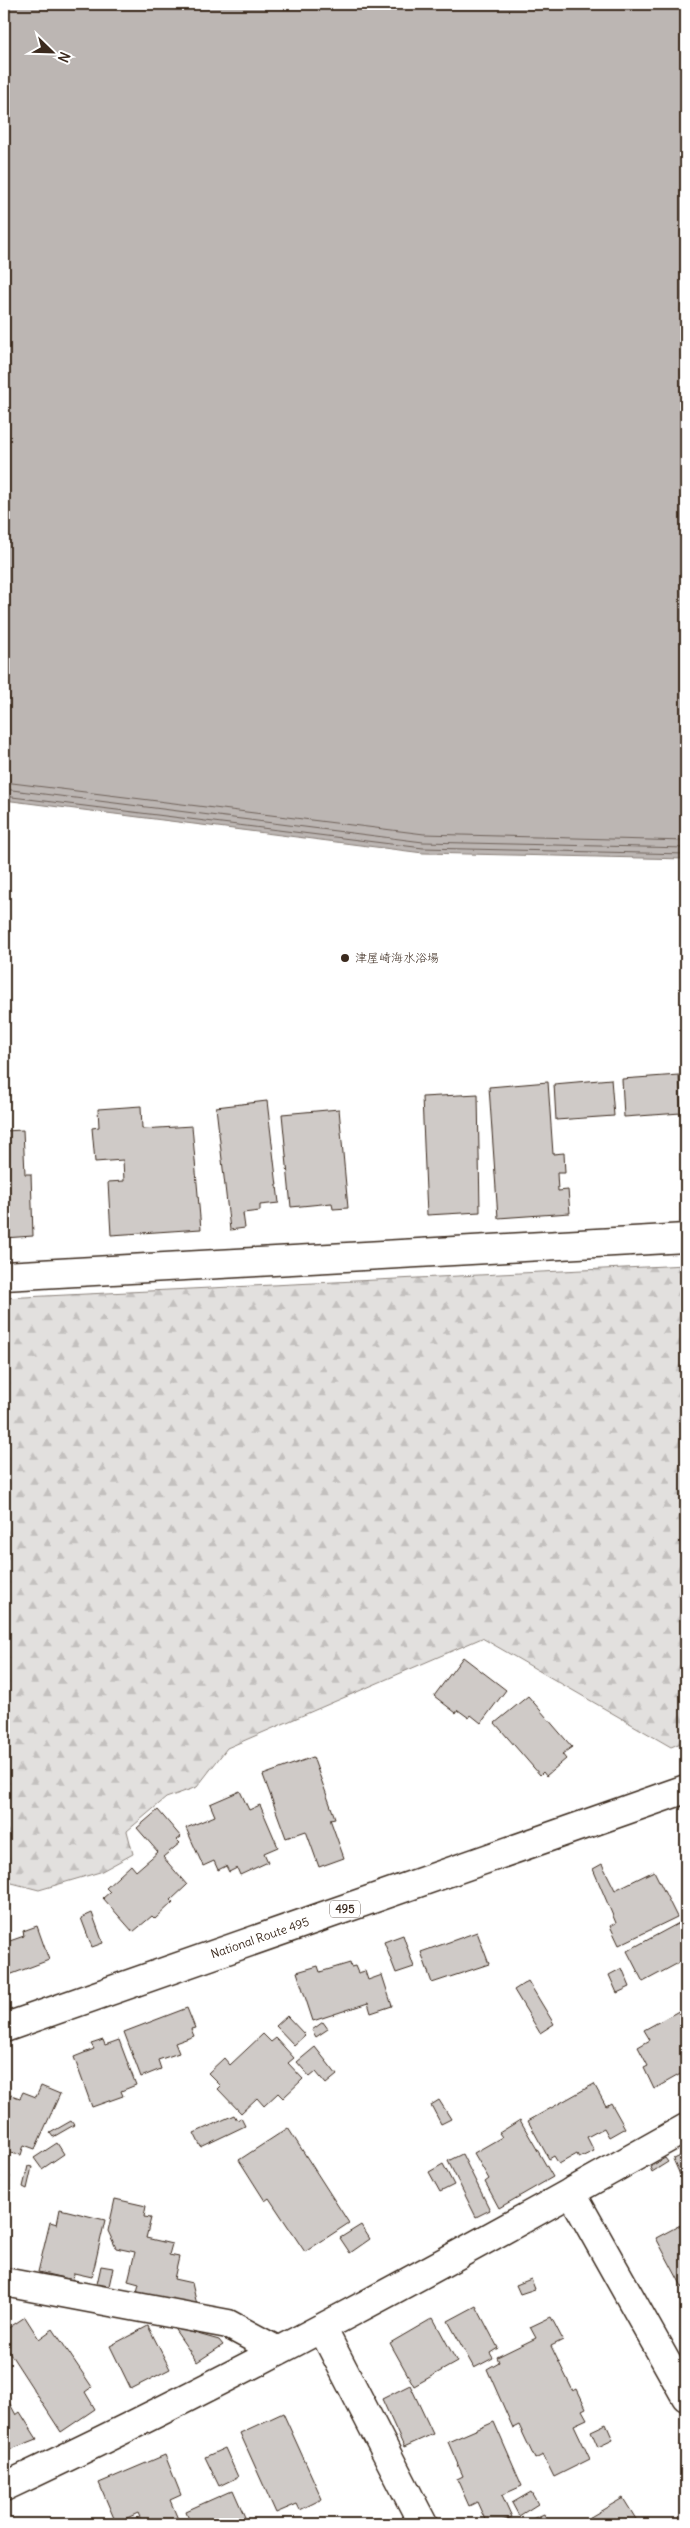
<svg xmlns="http://www.w3.org/2000/svg" width="690" height="2528" font-family="Delius,'Klee One',sans-serif">
  <defs>
    <pattern id="forest-firs" width="22" height="20" patternUnits="userSpaceOnUse" patternTransform="scale(1.25)"><rect width="22" height="20" fill="#e2e0de"/><path d="M5 1l3.5 6h-7zM16 11l3.5 6h-7z" fill="#c3c0be"/></pattern>
  </defs>
  <rect width="100%" height="100%" fill="#fff"/>
  <filter id="ink" filterUnits="userSpaceOnUse"><feTurbulence type="fractalNoise" baseFrequency=".02" numOctaves="2"/><feDisplacementMap in="SourceGraphic" scale="10" xChannelSelector="R" yChannelSelector="G"/><feConvolveMatrix kernelMatrix="1 2 1 2 8 2 1 2 1" color-interpolation-filters="sRGB"/></filter>
  <g filter="url(#ink)">
    <path fill="url(#forest-firs)" stroke="#8e857e" d="M686,1265V1741L671,1747L482,1638L227,1748L197,1787L166,1798L127,1831L133,1854L100,1872L39,1890L4,1881V1298Z"/>
    <path fill="#bcb6b3" stroke="#887e77" d="M4,4H686V859L423,853L4,800Z"/>
    <g fill="none" stroke-linecap="round" stroke-linejoin="round">
      <path stroke="#6f625a" stroke-width="1" d="M4,782L424,834L686,841
        M4,789L423,842L686,848
        M4,796L423,848L686,854"/>
    </g>
    <path fill="#cfcac7" stroke="#3b2a1e" d="M679,1075L681,1113L624,1117L622,1079Z
      M611,1079L614,1116L556,1120L554,1084Z
      M548,1082L553,1154L564,1153L565,1173H557L558,1191L568,1190L570,1213L498,1218L489,1087Z
      M478,1094L480,1212L427,1215L422,1097Z
      M267,1101L279,1203L260,1205V1211L243,1213L245,1228L230,1230L216,1107Z
      M141,1106L142,1129L192,1126L201,1229L111,1235L108,1182L124,1181L123,1160L95,1162L92,1128L99,1127L98,1109Z
      M339,1109L348,1208L333,1209L332,1203L291,1207L282,1114Z
      M23,1130L25,1174H31L33,1236L4,1238V1131Z
      M463,1657L506,1690L481,1723L471,1715L469,1718L458,1710L456,1713L434,1696Z
      M528,1696L572,1747L562,1754L566,1759L546,1776L543,1772L540,1775L495,1723Z
      M313,1757L335,1818L330,1819L344,1858L319,1867L306,1831L286,1838L263,1775Z
      M240,1791L249,1810L260,1805L278,1847L264,1853L268,1862L240,1875L237,1868L229,1872L226,1866L218,1870L214,1861L203,1866L186,1828L215,1816L210,1804Z
      M158,1810L181,1837L177,1840L180,1843L163,1857L187,1885L171,1900L173,1902L155,1919L152,1916L133,1932L103,1898L110,1892L106,1888L131,1865L136,1871L158,1852L137,1828Z
      M602,1864L615,1890L654,1871L677,1917L619,1945L610,1926L616,1923L593,1869Z
      M92,1913L103,1943L92,1947L81,1918Z
      M679,1923L686,1937V1959L643,1982L627,1951Z
      M37,1926L49,1960L4,1977V1943L24,1936L23,1931Z
      M477,1932L489,1964L432,1983L421,1952Z
      M403,1935L414,1967L396,1973L384,1942Z
      M350,1963L351,1967L355,1966L358,1973L365,1971L368,1980L382,1975L392,2006L371,2013L368,2003L313,2021L297,1972L318,1966L320,1972Z
      M622,1968L630,1987L617,1993L609,1975Z
      M528,1981L554,2024L540,2033L514,1990Z
      M686,2007V2071L654,2089L644,2068L648,2066L638,2047L650,2040L644,2030Z
      M187,2008L195,2028L191,2029L194,2036L175,2043L179,2053L158,2060L161,2069L141,2077L124,2032Z
      M287,2016L305,2035L294,2045L276,2026Z
      M323,2022L328,2029L316,2037L312,2030Z
      M263,2034L271,2042L276,2038L294,2058L288,2063L303,2079L283,2098L278,2093L264,2106L257,2098L241,2113L218,2089L221,2086L208,2073L224,2058L230,2065Z
      M103,2040L105,2045L119,2040L136,2085L121,2091L123,2096L92,2107L74,2057L94,2049L91,2044Z
      M315,2047L337,2075L326,2084L316,2072L310,2077L297,2062Z
      M594,2084L606,2106L611,2103L625,2128L609,2137L604,2128L587,2137L594,2151L579,2158L577,2154L559,2164L554,2156L549,2159L528,2121Z
      M41,2086L60,2094L35,2149L24,2145L21,2155L4,2152V2097L9,2099L11,2095L20,2098L23,2092L36,2097Z
      M439,2100L451,2119L441,2124L431,2105Z
      M234,2115L237,2120L241,2118L245,2126L201,2147L194,2133Z
      M520,2120L553,2177L499,2208L485,2182L489,2179L474,2153L502,2137L499,2133Z
      M71,2121L74,2125L53,2137L50,2133Z
      M288,2128L349,2223L305,2252L269,2198L265,2201L239,2160Z
      M57,2143L64,2154L42,2169L34,2158Z
      M686,2153V2188L673,2159Z
      M462,2154L490,2210L476,2217L448,2161Z
      M665,2158L668,2162L652,2172L650,2167Z
      M443,2164L454,2185L440,2192L429,2172Z
      M28,2166L32,2167L27,2189L23,2187Z
      M4,2175L10,2176L4,2213Z
      M115,2199L146,2206L144,2217L151,2218L146,2238L172,2244L169,2255L179,2257L174,2279L192,2283L197,2305L137,2292L139,2284L128,2281L135,2252L116,2248L108,2231Z
      M60,2209L105,2220L92,2277L74,2273L73,2280L38,2272L50,2222L57,2224Z
      M686,2222V2294L656,2238Z
      M361,2225L370,2239L350,2253L340,2238Z
      M101,2266L113,2268L109,2286L97,2284Z
      M531,2279L535,2289L520,2294L516,2285Z
      M476,2306L498,2348L490,2353L493,2358L474,2368L448,2321Z
      M25,2317L39,2339L53,2329L92,2387L85,2392L95,2409L61,2432L4,2344V2331Z
      M551,2317L563,2340L551,2346L573,2391L577,2389L586,2408L582,2410L587,2419L574,2425L590,2459L554,2477L543,2455L535,2459L519,2425L513,2428L487,2369L499,2362L497,2357L536,2338L530,2327Z
      M433,2318L457,2362L414,2386L390,2343Z
      M148,2326L170,2369L131,2389L110,2346Z
      M173,2327L219,2340L223,2345L197,2362Z
      M410,2385L433,2434L404,2447L382,2399Z
      M4,2393L16,2415L20,2412L37,2439L4,2452Z
      M283,2413L322,2499L300,2510L297,2504L276,2513L240,2433Z
      M494,2422L522,2486L502,2495L512,2517L496,2524H487L477,2502L469,2506L457,2479L463,2476L448,2442Z
      M606,2424L613,2440L598,2447L591,2431Z
      M225,2448L238,2477L219,2486L205,2457Z
      M165,2455L181,2495L170,2500L180,2524H143L138,2513L116,2523L99,2483Z
      M233,2490L248,2524H191L186,2511Z
      M531,2492L538,2504L519,2516L512,2503Z
      M623,2498L639,2524L647,2520L650,2524H590L587,2519Z
      M544,2514L549,2524H521Z"/>
    <g fill="none" stroke-linecap="round" stroke-linejoin="round">
      <g stroke="#3b2a1e" stroke-width="31">
        <path id="minor" d="M4,1276L686,1238
          M571,2192L686,2397
          M4,2282L228,2324L278,2351
          M322,2328L423,2524
          M4,2487C237,2378 462,2254 686,2128"/>
      </g>
      <g stroke="#3b2a1e" stroke-width="31">
        <path id="highway" d="M4,2028L686,1789"/>
      </g>
      <use href="#minor" stroke="#fff" stroke-width="28"/>
      <use href="#highway" stroke="#fff" stroke-width="28"/>
    </g>
  </g>
  <circle fill="#3b2a1e" stroke="#fff" stroke-width="2" cx="345" cy="958" r="5"/>
  <g text-anchor="middle" stroke-width="4" stroke-linejoin="round" paint-order="stroke">
    <rect fill="#fff" stroke="#766a62" stroke-width="1" x="330" y="1900.5" width="30" height="17" rx="4"/>
    <g font-size="11" font-weight="bold" fill="#3b2a1e">
      <text x="345" y="1913">495</text>
    </g>
    <g font-size="12" fill="#3b2a1e" stroke="#fff" text-anchor="start">
      <text x="355" y="962">津屋崎海水浴場</text>
    </g>
    <g font-size="12" fill="#3b2a1e" stroke="#fff">
      <text transform="translate(260 1938) rotate(-19)" y="4">National Route 495</text>
    </g>
  </g>
  <rect width="690" height="2528" fill="none" stroke="#fff" stroke-width="20"/>
  <rect x="10" y="10" width="670" height="2508" fill="none" stroke="#3b2a1e" stroke-width="2" filter="url(#ink)"/>
  <g transform="translate(52 52) rotate(113)" stroke="#ffffff" stroke-width="4" paint-order="stroke">
  <path d="M0-4L9 19L0 12L-9 19Z" fill="#3b2a1e"/>
  <text y="-8" font-size="14" font-weight="bold" text-anchor="middle" fill="#3b2a1e">N</text>
  </g>
</svg>
